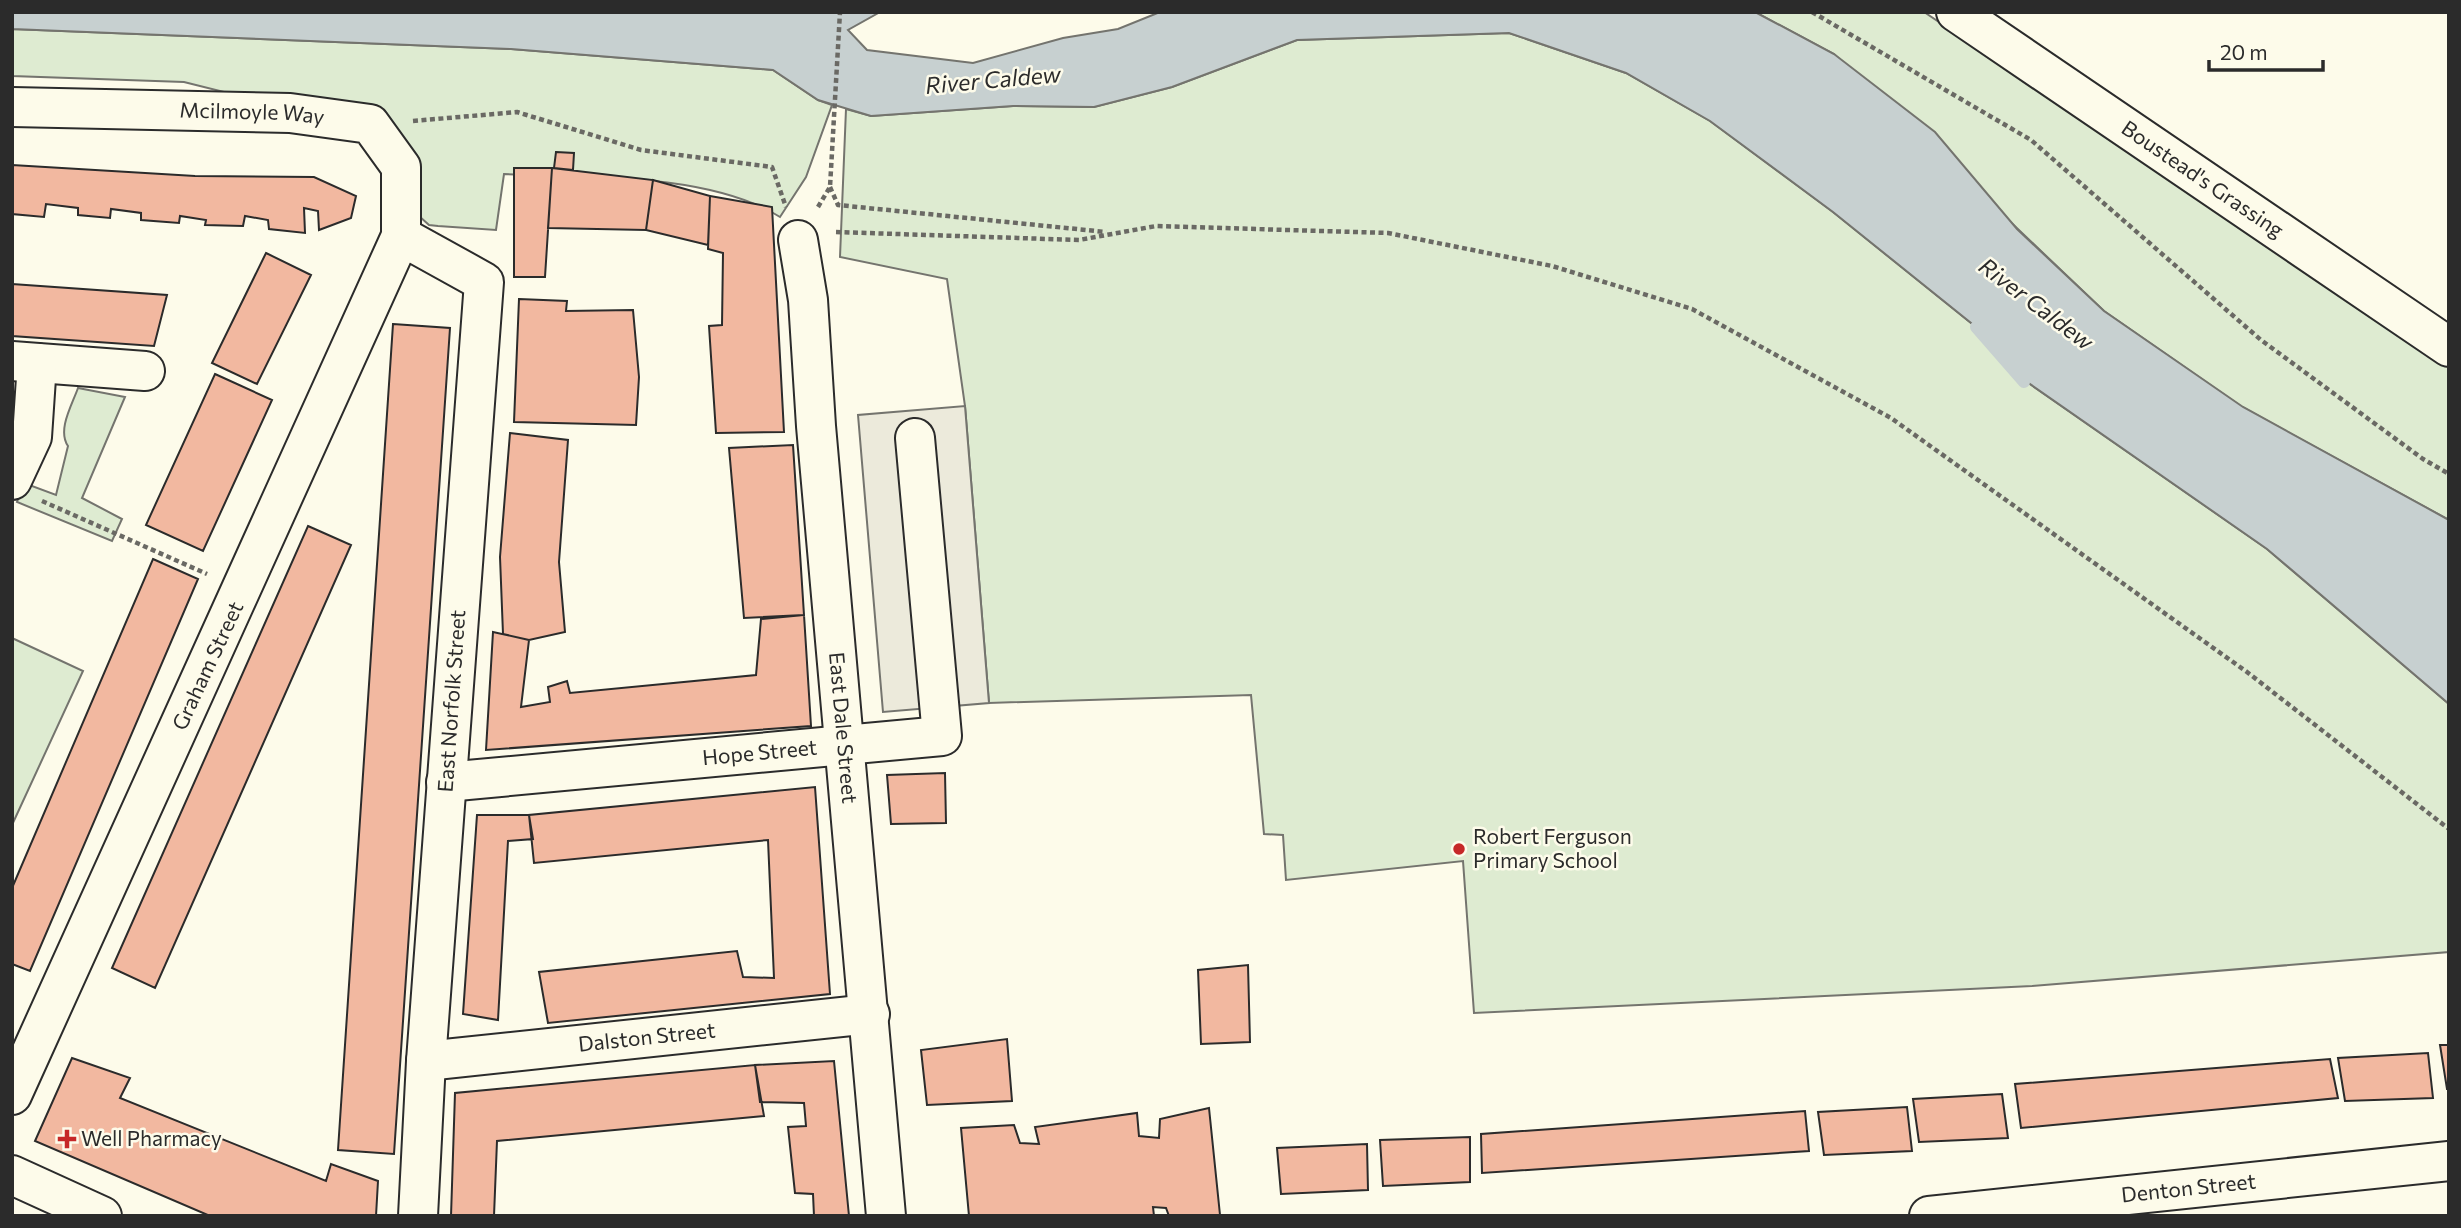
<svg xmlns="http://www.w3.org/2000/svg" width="2461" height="1228" font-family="Commissioner,sans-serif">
  <rect width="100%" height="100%" fill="#fdfbea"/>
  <path fill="#deebd1" stroke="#74746e" stroke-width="2" d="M1755,12H1924L2449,364V520L2242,407L2104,311L1834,54Z
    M12,29L511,49L773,70L818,100L832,105L806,177L780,217C710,173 586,177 504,174L496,230L438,226L429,225L419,216L399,136L184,82L12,76Z
    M1509,33L1626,73L1710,121L1833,212L1976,327L2017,375L2267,549L2449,704V952L2032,986L1474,1013L1463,861L1286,880L1283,835L1264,834L1251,695L989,703L965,406L947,279L840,257L846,109L871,116L1013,106L1094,107L1172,87L1297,40Z
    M78,388L125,397L82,498L122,519L112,541L17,502L24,483L56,495L68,446C57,430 72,405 78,388Z
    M12,638L83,671L12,825Z"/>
  <path fill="#eceadb" stroke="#74746e" stroke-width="2" d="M965,406L989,703L883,712L858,415Z"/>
  <path fill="#c7d0d0" stroke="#74746e" stroke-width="2" d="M12,12H880L848,30L867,50L973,63L1063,38L1118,29L1160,12H1755L1834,54L1935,132L2017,229L2104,311L2243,407L2449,520V704L2267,549L2017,375L1976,327L1833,212L1710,121L1626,73L1509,33L1297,40L1172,87L1094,107L1013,106L871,116L818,100L773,70L511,49L12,29Z"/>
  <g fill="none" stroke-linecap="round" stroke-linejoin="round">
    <path stroke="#c7d0d0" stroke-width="12" d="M1976,327L2024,382"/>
  </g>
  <path fill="#f2b8a0" stroke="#2b2b2b" stroke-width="2" d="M556,152L574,153L573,170L554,168Z
    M12,165L195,176L314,177L356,196L351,218L319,230L318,211L304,208L305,233L269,229L268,220L245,216L243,226L205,225L206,220L180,216L179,223L141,220V213L111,209L110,218L78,215V208L46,204L44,217L12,214Z
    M514,168H552L545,277H514Z
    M552,168L653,180L646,230L548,228Z
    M653,180L710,196L708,245L646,230Z
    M710,196L772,207L784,432L716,433L709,326L722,325L723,253L708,249Z
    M266,253L311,275L257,384L212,363Z
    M12,284L167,295L154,346L12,336Z
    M519,299L567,301L566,311L633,310L639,377L636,425L514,422Z
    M393,324L450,328L394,1154L338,1150Z
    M215,374L272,400L203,551L146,525Z
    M510,433L568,440L559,562L565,632L529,640L503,634L500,557Z
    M793,445L804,615L744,618L729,448Z
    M308,526L351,545L155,988L112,968Z
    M153,559L198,579L30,971L12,964V888Z
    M804,615L811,726L486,750L493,632L529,640L521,707L550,702L548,687L567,681L570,693L756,675L761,619Z
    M945,773L946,823L891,824L887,775Z
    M815,787L830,994L548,1023L539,972L737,951L743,977L774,978L768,840L534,863L529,815Z
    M477,815H529L533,839L508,841L498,1020L463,1014Z
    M1248,965L1250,1042L1201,1044L1198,970Z
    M1007,1039L1012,1101L927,1105L921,1050Z
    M2440,1045H2449V1089H2447Z
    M2428,1053L2433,1098L2345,1101L2338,1058Z
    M72,1058L130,1078L120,1098L326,1181L331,1164L378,1181L376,1216H210L35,1141Z
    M2330,1059L2338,1098L2021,1128L2015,1084Z
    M834,1061L849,1216H814L813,1194L795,1193L788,1127L806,1126L804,1103L760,1102L755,1065Z
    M755,1065L764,1116L497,1141L494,1216H451L455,1093Z
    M2002,1094L2008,1138L1919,1142L1913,1099Z
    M1907,1107L1912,1151L1824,1155L1818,1112Z
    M1209,1108L1220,1215L1169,1216L1166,1208L1153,1207L1154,1216H969L961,1128L1014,1125L1020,1143L1039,1144L1035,1127L1137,1113L1139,1136L1159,1138L1160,1119Z
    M1805,1111L1809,1151L1482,1173L1481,1134Z
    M1470,1137V1182L1383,1186L1380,1140Z
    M1367,1144L1368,1190L1281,1194L1277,1148Z"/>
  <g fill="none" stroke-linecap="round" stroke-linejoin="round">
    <g stroke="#2b2b2b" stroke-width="42">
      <g id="minor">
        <path id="s1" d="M1956,12L2449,347"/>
        <path id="s2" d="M12,107L290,113L370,124L401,167V236L12,1095"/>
        <path d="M401,236L484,282L426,1061L418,1216"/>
        <path id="s3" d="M798,240L808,300L816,426L886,1216"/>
        <path d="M12,361L145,371"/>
        <path d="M12,480L32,437L37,363"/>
        <path id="s4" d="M446,782L942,736L915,438"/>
        <path id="s5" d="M426,1061L870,1014"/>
        <path d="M12,1175L102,1216"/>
        <path id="s6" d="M1929,1216L2449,1161"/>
      </g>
    </g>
    <path stroke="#6a6964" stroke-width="4.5" stroke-dasharray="5 3.5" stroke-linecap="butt" d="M1812,12L2031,140L2261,340L2423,459L2449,474
      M413,121L517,112L641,150L772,167L786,207
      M830,187L838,205L1106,232
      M818,207L830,187L840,12
      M836,232L1079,240L1156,226L1388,233L1552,266L1692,309L1891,418L2247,672L2449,829
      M42,501L207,574"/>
    <use href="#minor" stroke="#fdfbea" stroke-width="38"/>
  </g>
  <g fill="#c62828" stroke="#fdfbea" stroke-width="2.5">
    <circle cx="1459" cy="849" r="7"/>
    <path d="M63.5 1128.5h7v7h7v7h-7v7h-7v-7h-7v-7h7z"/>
  </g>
  <g text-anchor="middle" stroke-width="5" stroke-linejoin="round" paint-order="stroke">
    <g font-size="21" fill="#2b2b2b" stroke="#fdfbea">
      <text dy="7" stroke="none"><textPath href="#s2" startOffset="240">Mcilmoyle Way</textPath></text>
      <text dy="7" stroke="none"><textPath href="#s1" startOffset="298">Boustead's Grassing</textPath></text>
      <text transform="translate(208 666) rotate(-65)" y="7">Graham Street</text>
      <text transform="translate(452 701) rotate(-86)" y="7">East Norfolk Street</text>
      <text dy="7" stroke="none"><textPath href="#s3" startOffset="490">East Dale Street</textPath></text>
      <text dy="7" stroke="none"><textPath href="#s4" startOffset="315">Hope Street</textPath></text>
      <text dy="7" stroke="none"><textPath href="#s5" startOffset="222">Dalston Street</textPath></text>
      <text dy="7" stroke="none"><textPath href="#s6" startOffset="261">Denton Street</textPath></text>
    </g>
    <g font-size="21" fill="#2b2b2b" stroke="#fdfbea" text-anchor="start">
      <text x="1473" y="844">Robert Ferguson<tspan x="1473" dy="24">Primary School</tspan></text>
      <text x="81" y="1146">Well Pharmacy</text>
    </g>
    <g font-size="23" font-style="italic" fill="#2b2b2b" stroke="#fdfbea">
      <text transform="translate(993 80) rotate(-5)" y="8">River Caldew</text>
      <text transform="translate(2036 304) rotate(37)" y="8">River Caldew</text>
    </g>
  </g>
  <rect width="2461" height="1228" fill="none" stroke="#2b2b2b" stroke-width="28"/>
  <path d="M2209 60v10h114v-10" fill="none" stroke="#2b2b2b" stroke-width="3.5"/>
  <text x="2220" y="60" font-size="21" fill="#2b2b2b" stroke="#fdfbea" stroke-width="5" paint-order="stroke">20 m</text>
</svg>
